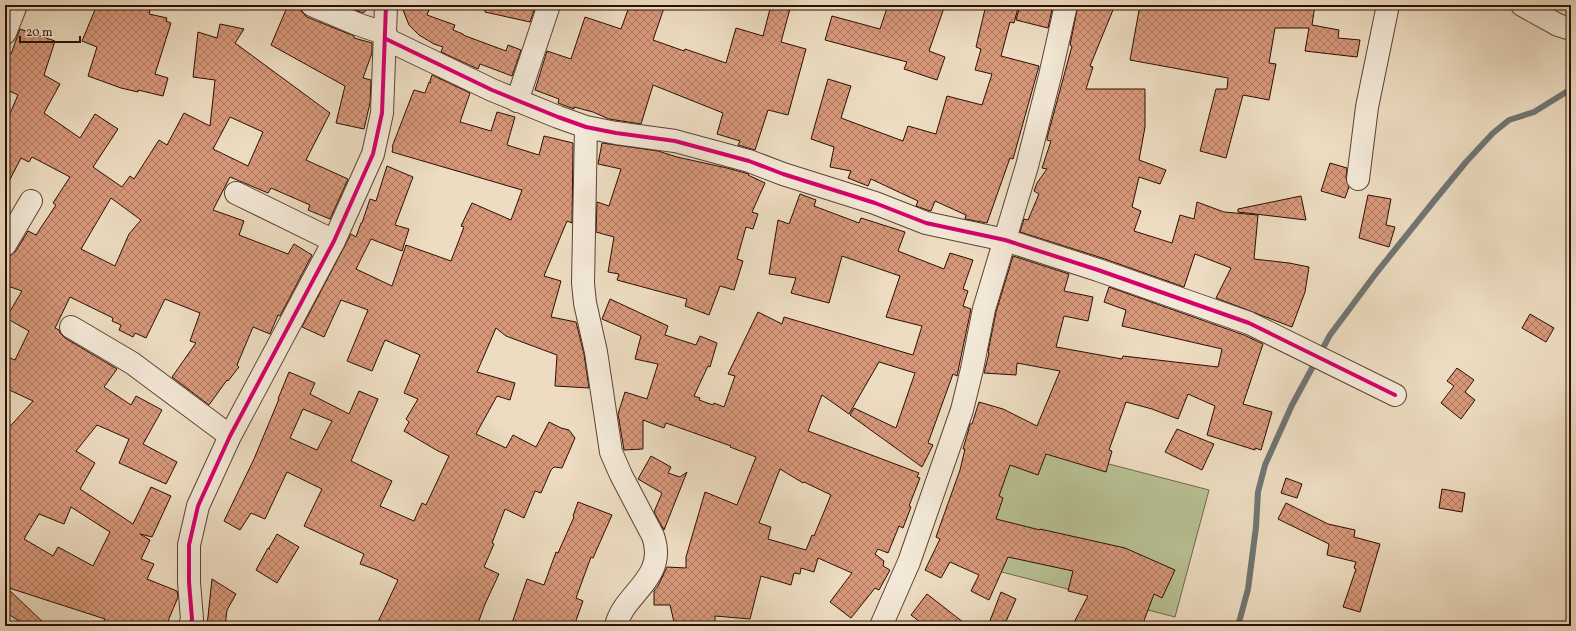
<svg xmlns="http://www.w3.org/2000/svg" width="1576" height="631" font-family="Vollkorn,serif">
  <defs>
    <pattern id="building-cross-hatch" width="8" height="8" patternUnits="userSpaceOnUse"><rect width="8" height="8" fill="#d7987a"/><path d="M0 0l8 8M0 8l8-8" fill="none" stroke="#af7a62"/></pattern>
  </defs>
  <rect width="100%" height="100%" fill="#eddcc1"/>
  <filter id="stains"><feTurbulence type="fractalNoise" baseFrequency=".005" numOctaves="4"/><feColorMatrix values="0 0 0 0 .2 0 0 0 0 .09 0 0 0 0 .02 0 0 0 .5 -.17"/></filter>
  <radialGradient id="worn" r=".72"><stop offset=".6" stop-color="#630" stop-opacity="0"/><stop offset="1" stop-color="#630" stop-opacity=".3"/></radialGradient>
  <path fill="#b8c093" stroke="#72674b" d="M1005,437L1209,490L1175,617L971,564Z"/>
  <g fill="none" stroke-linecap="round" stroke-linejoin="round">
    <path stroke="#707573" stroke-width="6" d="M1238,626L1248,589L1256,527L1258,492L1265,465L1292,405L1330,335L1377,272L1434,201L1466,162L1493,133L1509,120L1534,112L1571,89"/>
  </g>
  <path fill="url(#building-cross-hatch)" stroke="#2c0e03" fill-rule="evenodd" d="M97,5H152L149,14L167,18L166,21L171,23L155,74L168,78L163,96L138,90V92L121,88L88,76L97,47L82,41Z
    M288,5H300L302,12L307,17L354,36V38L372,43V53L363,78L371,80L370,103L364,129L336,123L345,86L271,45Z
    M344,5H372L363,13Z
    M401,5H410L429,10L427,15L455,25L453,30L463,34V35L506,51L508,45L521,50L512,76L480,64L478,69L441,52L443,47L434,44L419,35L409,25Z
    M485,5H536L530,22L485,12Z
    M637,5H665L653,40L684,51L685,49L726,63L736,28L763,36L771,5H791L781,42L806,49L788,115L768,110L755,150L738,145L740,141L717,134L723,113L653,85L641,124L609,119L593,112L574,107V109L558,103L559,99L535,90L547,51L571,59L585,17L621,29L629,7L636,10Z
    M888,5H945L929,51L945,57L937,80L904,69L907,62L825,40L832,16L880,29Z
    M986,5H1006L1018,8L1014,23L1010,22L1001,56L1039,66L1013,159L1010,158L987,223L965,219L966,215L935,201L931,211H930L916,206L918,201L871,179L868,186L848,178L851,171L830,167L834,147L811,139L828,79L851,86L841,118L903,141L908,126L936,134L947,96L982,105L992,74L975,70L981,49L976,47Z
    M1020,5H1053L1048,28L1016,20Z
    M1078,5H1115L1090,66L1093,67L1086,89H1145V127L1139,160L1166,170L1160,184L1139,177L1132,207L1141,211L1134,231L1172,243L1180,215L1194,219L1197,202L1224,212L1258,215L1254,259L1289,263L1309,267L1305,292L1292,327L1216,298L1231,268L1195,254L1184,287L1102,258L1020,232L1024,219L1028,220L1039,194L1034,191L1037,183L1047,169L1042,168L1051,141L1047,140V138L1072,46L1070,45Z
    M1140,5H1196L1220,8V5H1315L1312,25L1339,30L1338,38L1360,40L1357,57L1305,51L1309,28H1275L1269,63L1276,64L1269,100L1243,95L1226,158L1200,151L1216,89H1227L1228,78L1130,60Z
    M220,24L244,29L235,43L330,113L306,160L348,179L330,219L308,210L310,205L271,188L268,193L230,177L213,210L244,221L239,235L288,254L294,244L312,255L280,316L278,315L270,334L253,327L237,365L239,367L228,381L227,380L209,405L172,377L196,343L190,341L200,313L165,299L146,338L135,333L133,337L119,330L121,325L112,321L113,318L70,297L55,328L59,330L60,333L65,338L117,369L104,387L131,405L136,396L162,410L143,444L177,462L166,484L119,463L129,439L97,425L76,451L95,463L80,489L133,524L151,487L171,496L152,537L140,534L150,540L141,559L154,564L147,579L177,591L178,597L166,626H101L105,619L6,587L47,626H27L5,612V432L33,401L5,388V356L15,360L29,331L6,318L22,291L5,285V270L10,256L16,251L28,231L36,235L56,205L53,203L70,177L32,157L29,162L21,158L5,189V125L18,95L5,89V51L11,54L20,29L55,41L44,75L60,84L44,113L80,138L95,114L118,129L93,167L122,187L130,176L134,179L159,140L167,145L184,113L210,126L215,80L193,77L198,32L217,38ZM230,117L263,132L248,166L213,149ZM111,198L141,220L129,234L115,266L81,249ZM71,507L110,532L93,566L58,547L53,556L24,539L39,514L64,524Z
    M432,75L470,93L460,122L491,131L497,112L515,117L507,145L539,155L544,136L573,143L572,223L567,221L544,276L561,281L551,317L576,322L584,354L589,388L555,386L557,355L506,336L496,328L477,372L515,383L510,400L497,396L476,434L506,448L513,435L536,447L549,422L561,428L569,430L575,438L562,468L554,467L551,470L541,493L535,491L524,518L505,509L492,543L494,544L484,567L499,574L485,604L477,626H376L398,580L377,570L360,564L364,554L304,526L322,489L287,472L265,519L251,513L240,530L224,521L254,459L279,399H278L289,372L315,383L310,394L349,414L359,391L378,399L351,461L392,481L380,506L414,521L422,503L426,505L449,456L438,451L404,431L409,422L406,419L418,399L404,393L420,355L385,340L372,371L347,361L368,310L341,300L324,337L302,327L351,234L356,237L361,223H362L370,199L376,201L387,166L413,177L395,225L409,229L402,251L371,239L356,269L392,286L406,245L451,261L464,227L461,226L472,203L511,220L522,190L392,152L393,148L392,147L414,90L425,93L429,82L431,83L430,81ZM303,409L332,421L317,450L290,438Z
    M602,143L658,151L677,157L727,168L749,174L748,175L765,183L752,212L758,214L753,229L746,227L737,259L743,261L734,290L720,286L709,315L685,306L687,299L617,280L619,274L608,272L614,237L596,232L597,202L609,206L621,169L598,164Z
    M1330,163L1347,168L1346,178L1349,187L1345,198L1321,191Z
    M800,194L816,200L814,206L859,223L861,218L905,232L898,251L944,269L950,253L973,260L963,289L968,291L963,306L971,309L957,376L953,374L928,443L933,445L922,467L850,415L854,408L896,428L915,373L879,362L849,414L822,395L808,431L919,473L917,477L920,478L909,506L911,507L903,528L899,526L888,553L878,549L875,554L884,561L883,566L890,570L879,590L875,588L851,618L830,602L852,573L818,558L814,572L801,568L800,574L794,573L791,585L761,576L750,619L715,616V626H675L670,605H654V591L658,586L667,567L686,568V557L705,492L737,505L756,457L730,447L731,446L666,423L664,428L643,420V449L624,450L618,414L625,392L647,399L658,364L635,359L641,336L602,319L610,299L668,326L665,335L696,345L700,336L717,343L710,367L708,366L694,396L700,398L699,400L713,405L714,403L724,407L735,376L728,374L758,312L782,324L784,317L913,355L922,326L886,317L900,276L842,256L829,303L791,293L796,278L769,274L778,220L789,224ZM780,469L803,483L804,482L831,495L814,536L812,535L806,550L768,539L771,527L759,523Z
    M1368,195L1391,199L1386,225L1395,227L1389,247L1359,238Z
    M1301,196L1306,220L1238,212V209Z
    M1013,256L1069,274L1064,291L1093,297L1088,321L1064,316L1056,347L1122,359L1123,356L1218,367L1222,349L1122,326L1126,310L1104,302L1109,287L1244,335L1263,344L1243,404L1272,412L1261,450L1255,448V450L1207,435L1215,406L1188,394L1178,419L1152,409L1126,402L1109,450L1112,451L1106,472L1046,454L1038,475L1010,465L999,496L1003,498L996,519L1040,530V529L1125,548L1175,570L1162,598L1154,594L1142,626H1072L1088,596L1068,591L1073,571L1008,557L989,600L971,591L979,575L950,562L941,578L925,570L940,539L936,537L960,470L965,449H963L968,432L970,424H972L979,402L1003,409L1037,426L1060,371L1017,363L1016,375L984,373L989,353L988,352L996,312Z
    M1530,314L1554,328L1546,342L1522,328Z
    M1457,368L1474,380L1465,392L1475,400L1461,419L1441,403L1454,386L1447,381Z
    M1177,429L1214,444L1202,470L1165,452Z
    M651,456L671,467L668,473L680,477L687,472L664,530L654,512L662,493L638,479Z
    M1286,478L1302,484L1297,498L1281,493Z
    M1442,489L1465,493L1462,512L1439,508Z
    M578,502L612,515L593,558L591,557L576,598L583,601L574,626H511L527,579L544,585L556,552L558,553L574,517L573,516Z
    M1286,503L1328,524L1355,530L1354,537L1380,544L1360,612L1343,607L1356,569L1354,568L1356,562L1327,555L1329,544L1278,519Z
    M277,534L299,547L277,583L256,570L268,548L270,549L269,548Z
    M212,579L236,594L227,610L225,626H207Z
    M1001,592L1016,599L1004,626H988Z
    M927,594L968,626H925L911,615Z"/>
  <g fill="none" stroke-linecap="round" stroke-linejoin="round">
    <g stroke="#5c4232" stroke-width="24">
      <path id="minor" d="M312,5L357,24L386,34
        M1522,5L1558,25L1571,29
        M5,33L16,5
        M386,39L492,90L558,117L586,127L616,133L675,141L749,161L783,174L875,203L926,223L1005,240L1098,270L1249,323L1395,395
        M517,101L549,5
        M586,127L583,283L585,303L596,352L611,452L621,475L653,536C668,579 623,593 616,626
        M1358,179L1367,107L1388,5
        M236,193L334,241
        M5,245L31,201
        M71,327L132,363L230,436
        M190,626L192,619L189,582V545L198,506L230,436L334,241L373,154L382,113L386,5
        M881,626L909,562L962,410L972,369L984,309L1027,166L1050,76L1066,5"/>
    </g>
    <use href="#minor" stroke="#f3e8d7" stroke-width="22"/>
    <g stroke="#f3e8d7" stroke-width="6">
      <path id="cycleway" d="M386,39L492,90L558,117L586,127L616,133L675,141L749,161L783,174L875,203L926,223L1005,240L1098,270L1249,323L1395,395
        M190,626L192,619L189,582V545L198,506L230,436L334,241L373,154L382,113L386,5"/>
    </g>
    <use href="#cycleway" stroke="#d6006c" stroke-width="4"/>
  </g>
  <rect width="1576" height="631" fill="none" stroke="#eddcc1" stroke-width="20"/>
  <rect x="6" y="6" width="1564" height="619" fill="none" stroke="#2c0e03" stroke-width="2"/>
  <rect x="10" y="10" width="1556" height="611" fill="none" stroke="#2c0e03"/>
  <path d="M20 36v6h60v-6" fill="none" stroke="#2c0e03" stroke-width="2"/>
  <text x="26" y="36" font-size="12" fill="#2c0e03" stroke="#f3e8d7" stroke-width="3" paint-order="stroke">20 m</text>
  <rect width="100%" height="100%" filter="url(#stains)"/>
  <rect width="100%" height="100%" fill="url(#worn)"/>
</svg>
